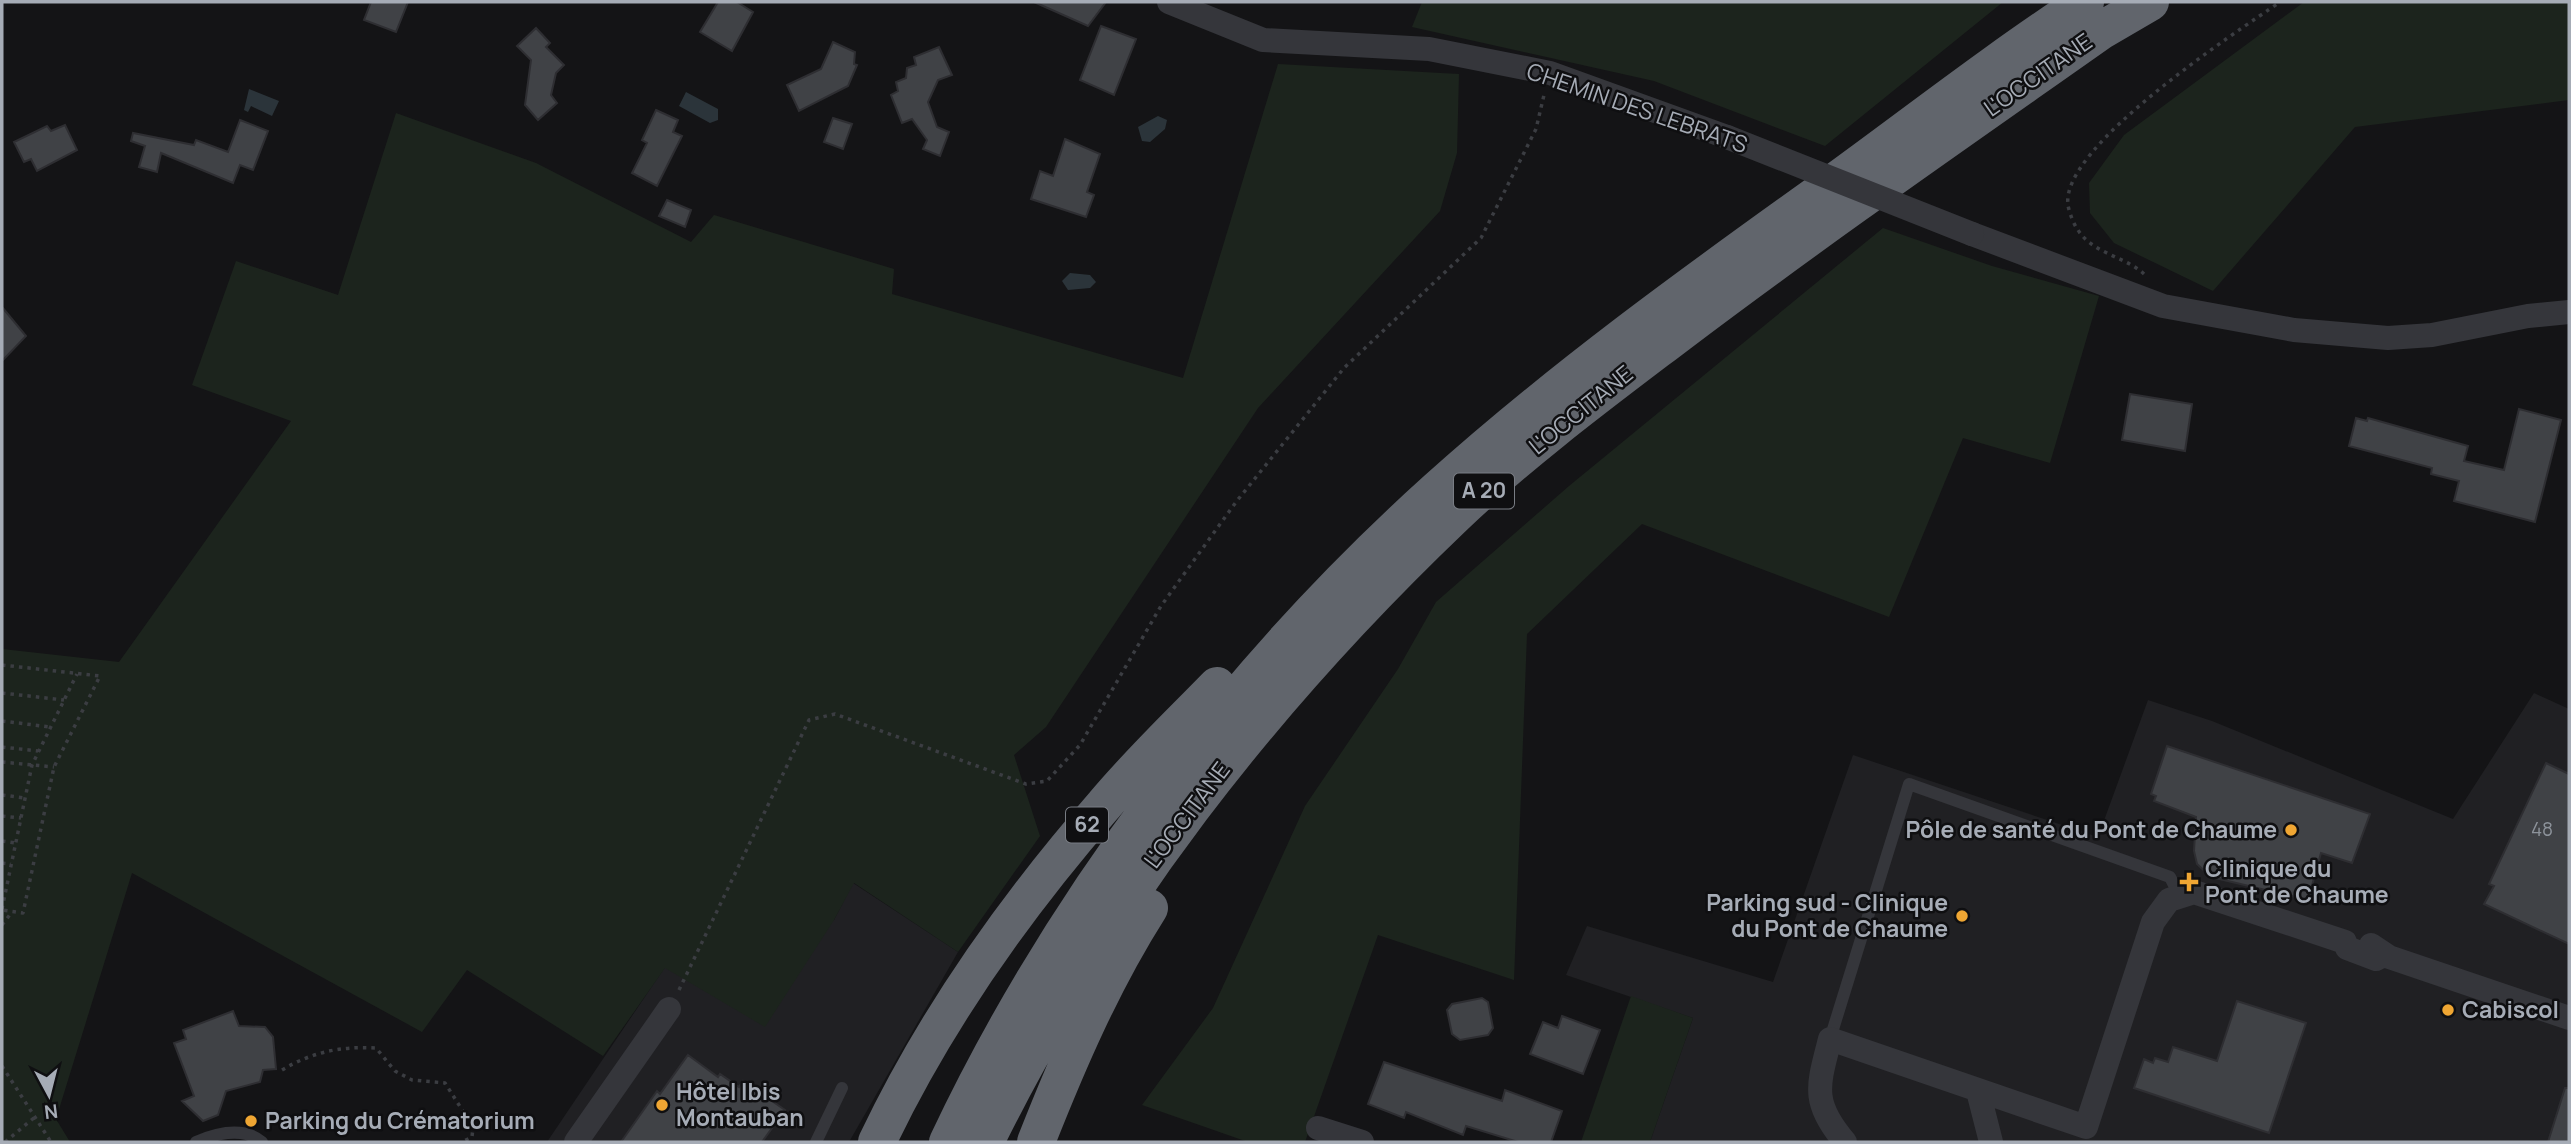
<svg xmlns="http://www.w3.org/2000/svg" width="2571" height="1144" font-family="Manrope,sans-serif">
  <rect width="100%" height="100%" fill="#141416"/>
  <path fill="#202023" d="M2534,693L2569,709V1142H1650L1693,1018L1566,975L1587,926L1773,982L1853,755L2098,837L2148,700L2212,721L2453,819Z
    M853,883L958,952L849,1142H547L665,967L834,920Z"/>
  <path fill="#1c241d" d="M1422,2H2003L1825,146L1654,81L1412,27Z
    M2304,2H2569V100L2355,127L2213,291L2114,243L2090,213L2089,183L2124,135Z
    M1278,64L1459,74L1457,153L1440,211L1258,408L1046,727L1014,755L1040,836L958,952L854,883L834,920L765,1027L665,968L603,1056L467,970L422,1032L132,873L56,1119L70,1142H2V649L119,662L291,421L192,385L236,261L338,295L396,113L536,163L691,242L714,215L894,269L892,294L1183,378Z
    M1883,228L1992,266L2099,296L2050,463L1963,438L1889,617L1642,524L1527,634L1514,980L1378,935L1305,1142H1248L1142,1105L1213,1008L1305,806L1398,669L1436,602L1569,486Z
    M1631,996L1693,1018L1650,1142H1581Z"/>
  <path fill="#2b343a" d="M249,89L279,101L272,116L251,106L248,112L244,110Z
    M686,92L718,109V120L710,123L679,106Z
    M1158,116L1167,120L1165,129L1150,142L1142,141L1138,127Z
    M1070,273L1090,275L1096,282L1090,288L1068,290L1062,281Z"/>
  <path fill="#404246" stroke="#2e2e32" stroke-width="2" d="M371,2H408L396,32L364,20Z
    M718,2H737L753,12L732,51L700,32Z
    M1034,2H1106L1088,26Z
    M1101,26L1136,39L1114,95L1080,80Z
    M536,28L550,43L546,47L564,65L556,73L551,95L557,103L538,120L525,105L531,60L517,46Z
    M833,42L855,52L854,64L857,65L848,86L799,111L787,85L821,69Z
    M939,47L952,75L938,80L928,102L937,127L949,132L940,156L923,149L927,140L912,119L902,123L891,95L898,91L896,82L906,78L907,68L916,65L914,57Z
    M656,110L678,120L673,132L682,136L657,186L632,173L647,143L642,140Z
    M833,118L852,124L843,149L824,142Z
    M240,120L268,131L253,170L240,165L233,183L161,153L157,172L139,167L145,146L131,141L133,133L194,145L196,140L228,152Z
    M65,125L77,150L37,171L31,159L24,162L14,142L47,126L51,131Z
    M1065,139L1100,154L1087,192L1094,195L1086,217L1031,199L1040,171L1053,176Z
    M667,200L691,210L685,227L659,216Z
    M2,307L26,336L2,361Z
    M2130,394L2192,404L2185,451L2122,440Z
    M2519,409L2561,420L2535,522L2454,501L2459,481L2431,474L2432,468L2349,446L2356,418L2367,421L2368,418L2468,446L2464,461L2504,470Z
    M2167,746L2370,814L2352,863L2321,853L2308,900L2211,877L2197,864L2194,851L2196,817L2154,801L2156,796L2151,794Z
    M2546,763L2569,774V944L2484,904L2494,886L2489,884Z
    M1482,998L1488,1002L1493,1028L1488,1035L1460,1040L1452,1034L1447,1010L1452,1004Z
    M2237,1001L2306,1023L2269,1133L2134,1088L2144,1059L2153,1063L2155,1058L2168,1062L2173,1047L2217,1061Z
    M233,1011L239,1026L265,1027L273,1037L276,1069L263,1070L260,1082L226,1091L218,1115L203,1121L182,1101L194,1096L174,1043L186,1039L183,1030Z
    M1562,1016L1600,1030L1583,1074L1530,1054L1543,1022L1558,1028Z
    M688,1055L718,1077L720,1074L739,1087L743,1081L785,1110L762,1142H621L657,1091L660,1094Z
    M1384,1062L1502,1101L1505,1090L1562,1111L1551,1142H1518L1466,1126L1463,1135L1406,1112L1404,1118L1368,1104Z
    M2565,1088H2569V1142H2548Z"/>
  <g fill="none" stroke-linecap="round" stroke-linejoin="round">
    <path stroke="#3b3d42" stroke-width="3.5" stroke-dasharray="3.5 5" stroke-linecap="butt" d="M2144,274C2126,257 2092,253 2078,230C2074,225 2069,212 2068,205C2060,147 2235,33 2280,2
      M2,665L100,676L54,767L23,913L2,910
      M2,693L64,700
      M2,721L50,727
      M2,747L38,751
      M2,762L54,767
      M2,795L25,798
      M2,816L21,818
      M2,841L15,843
      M2,863L11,864
      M2,909L32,765L77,674
      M2,925L12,912
      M679,990L809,720L835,714L1026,784L1047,781L1080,745L1161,606L1236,502L1344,368L1481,238L1536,129L1544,95
      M2,1066L51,1142
      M282,1070C312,1052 341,1046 376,1048L395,1071L412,1080L445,1083L473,1127L472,1137L462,1142
      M5,1142L35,1117"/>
    <path stroke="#35363b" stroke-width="12" d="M1830,1039L1909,784L2170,877L2180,897
      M196,1142C217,1133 243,1126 262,1142
      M816,1142L842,1088"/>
    <path stroke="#35363b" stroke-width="24" d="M1169,2L1263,40L1429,49L1550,73L1727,137
      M1972,234L2163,306L2294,330L2388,338L2432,335L2528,316L2569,312
      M2371,945L2389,957L2569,1018
      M1978,1091L1991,1142
      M1318,1128L1362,1142
      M576,1142L669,1009
      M1845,1142C1811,1102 1818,1086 1830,1039L2086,1127L2153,922L2169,900L2194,892L2345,942L2347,948L2376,959L2383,955"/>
    <path stroke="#61656c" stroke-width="38" d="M877,1142C935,1020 1015,907 1104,805C1139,763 1179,725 1217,686
      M948,1142C1062,901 1239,668 1437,490C1559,380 1692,284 1825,189C1912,126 1996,60 2085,2
      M985,1142C1103,903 1261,700 1454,516C1522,451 1603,391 1678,334C1817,229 1960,130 2102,30L2150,2
      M1036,1142C1068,1061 1102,982 1149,908"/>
    <path stroke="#35363b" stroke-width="24" d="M1727,137L1972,234"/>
  </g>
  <g fill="#efa633" stroke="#0f0f11" stroke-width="2.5">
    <circle cx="2291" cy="830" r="7"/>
    <path d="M2185.5 871.5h7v7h7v7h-7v7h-7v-7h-7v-7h7z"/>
    <circle cx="1962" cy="916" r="7"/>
    <circle cx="2448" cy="1010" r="7"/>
    <circle cx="662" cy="1105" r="7"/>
    <circle cx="251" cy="1121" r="7"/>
  </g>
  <g text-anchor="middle" stroke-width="5" stroke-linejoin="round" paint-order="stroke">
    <g font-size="19" fill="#8c929a">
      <text x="2542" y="836">48</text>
    </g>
    <g fill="#0f0f11" stroke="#797d84" stroke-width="2">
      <rect x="1454" y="473.5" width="60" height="35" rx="5"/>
      <rect x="1066" y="807.5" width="42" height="35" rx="5"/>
    </g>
    <g font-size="21" font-weight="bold" fill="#a6acb6">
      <text x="1484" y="498">A 20</text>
      <text x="1087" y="832">62</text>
    </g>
    <g font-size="23" fill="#a6acb6" stroke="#0f0f11">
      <text transform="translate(2038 75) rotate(-35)" y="8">L'OCCITANE</text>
      <text transform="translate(1637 108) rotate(19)" y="8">CHEMIN DES LEBRATS</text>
      <text transform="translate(1581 410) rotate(-39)" y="8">L'OCCITANE</text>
      <text transform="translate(1187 815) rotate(-53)" y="8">L'OCCITANE</text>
    </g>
    <g font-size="23" font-weight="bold" fill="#a6acb6" stroke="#0f0f11" text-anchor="start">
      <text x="2277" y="838" text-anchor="end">Pôle de santé du Pont de Chaume</text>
      <text x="2205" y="877">Clinique du<tspan x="2205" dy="26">Pont de Chaume</tspan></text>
      <text x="1948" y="911" text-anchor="end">Parking sud - Clinique<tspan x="1948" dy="26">du Pont de Chaume</tspan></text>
      <text x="2462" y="1018">Cabiscol</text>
      <text x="676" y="1100">Hôtel Ibis<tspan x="676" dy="26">Montauban</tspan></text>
      <text x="265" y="1129">Parking du Crématorium</text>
    </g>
  </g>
  <rect width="2571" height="1144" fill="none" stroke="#a6acb6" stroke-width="7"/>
  <g transform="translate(49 1095) rotate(173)" stroke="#0f0f11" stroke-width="5" paint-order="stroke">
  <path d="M0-5L12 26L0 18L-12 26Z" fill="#a6acb6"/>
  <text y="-10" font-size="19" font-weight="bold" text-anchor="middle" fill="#a6acb6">N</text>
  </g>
</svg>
